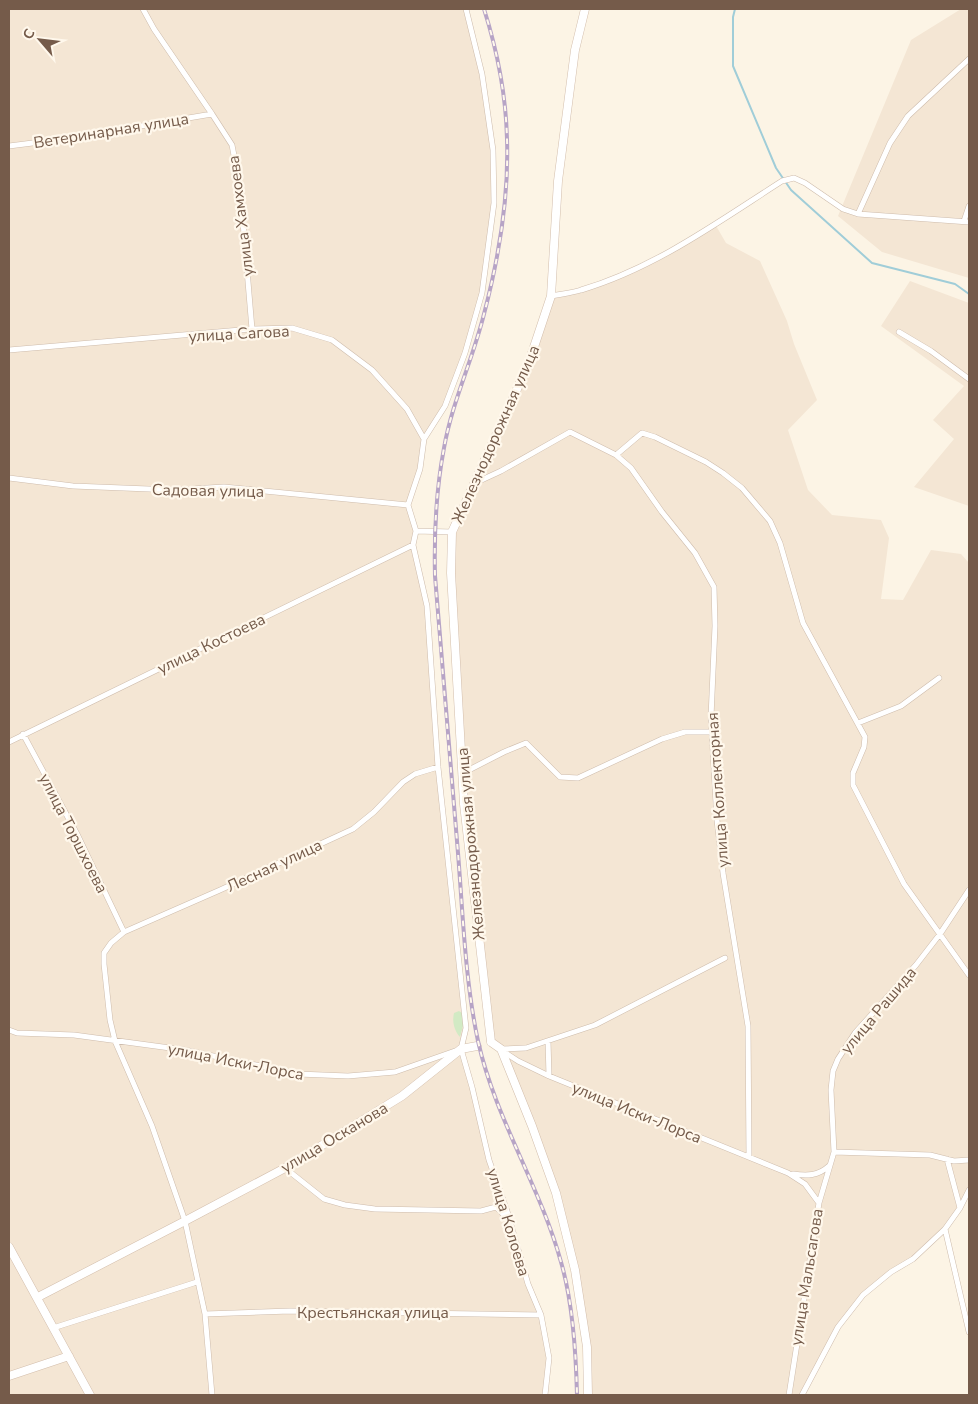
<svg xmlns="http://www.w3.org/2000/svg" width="978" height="1404" font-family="'Nunito Sans',sans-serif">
  <rect width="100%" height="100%" fill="#fcf4e5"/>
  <path fill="#f4e6d4" d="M9,9H466L470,23L493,150L494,203L482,293L445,406L424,439L420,469L408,505L416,531L413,545L427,606L438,767L466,1028L461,1049L489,1160L528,1284L541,1315L549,1358L545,1395H9Z
    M961,9H969V278L882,252L838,216L911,40Z
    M715,224L726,243L760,261L787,321L794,344L817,400L788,430L808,490L832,515L881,520L889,538L881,599L903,600L931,550L961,554L969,563V1190L945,1229L913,1259L863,1295L838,1327L802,1395H588L587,1347L556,1193L501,1050L491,1042L464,804L451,573L455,523L528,365L551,296L580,291L641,267Z
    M910,281L969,303V506L914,487L954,439L933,420L964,386L881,326Z"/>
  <path fill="#d2eac4" d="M459,1011L462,1013L464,1022L460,1037C454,1031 452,1021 454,1013Z"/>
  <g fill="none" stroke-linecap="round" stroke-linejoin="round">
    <path stroke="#a0cdd8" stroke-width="2" d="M735,9L733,17V66L776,168L791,190L872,263L955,284L969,294"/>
    <g stroke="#cebcac" stroke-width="6">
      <path id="street" d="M143,9L154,29L212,114L232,145L240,187L252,329
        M466,9L482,74L493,150L494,203L482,293L465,353L445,406L424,439L420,469L408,505L416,531L413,545L427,606L438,767L466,1028L461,1049L472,1087L489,1160L507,1211L528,1284L541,1315L549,1358L545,1395
        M9,146L64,139L212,114
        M858,214L890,143L908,116L969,59
        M964,221L969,206
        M551,296C561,294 572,293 581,290C655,268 718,222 782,181L794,178L805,183L843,209L858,214L969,222
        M899,332L931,351L969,379
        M9,350L252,329L292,328L332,340L372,370L407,409L424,439
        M616,455L642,433L655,437L706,462L723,473L742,488L770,521L780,543L803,623L865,737L864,747L853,773V785L904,884L969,975
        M9,478L73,486L174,490L224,487L408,505
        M475,483L501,471L570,432L616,455L631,468L662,512L695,553L714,587L715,626L711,717L717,820L723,873L748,1026L749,1157
        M416,531L452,532
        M858,723L901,706L939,678
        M23,734L78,836L124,932
        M9,742L413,545
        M463,773L504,752L526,743L560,777L578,778L662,739L685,732H712
        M9,1030L17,1033L74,1035L185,1050L298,1074L348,1076L395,1072L455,1051
        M548,1041L549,1076
        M502,1049L526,1048L595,1025L725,958
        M501,1050L518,1061L549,1076L788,1173L805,1184L819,1203L789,1395
        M834,1152L930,1155L954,1161L969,1160
        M947,1159L960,1208
        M285,1168L324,1199L345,1205L375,1209L481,1211L496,1207L509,1220
        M793,1174C807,1176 818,1176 829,1166
        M819,1203L834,1152L831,1090L833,1071L838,1059L855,1033L916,965L940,934L969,890
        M945,1229L969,1332
        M205,1314L290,1311L541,1315
        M53,1328L197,1282
        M212,1395L205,1314L185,1221L152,1126L115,1041L110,1020L104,964V953L111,943L124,932L220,890L353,829L374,812L403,782L415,774L438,767
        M802,1395L838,1327L863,1295L891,1272L913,1259L945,1229L960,1208L969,1190"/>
    </g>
    <g stroke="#d3beac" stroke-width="9">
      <path id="secondary" d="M491,1042L464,804L451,573L452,532L528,365L551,296L558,181L575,50L585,9
        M491,1042L501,1049L532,1126L556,1193L575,1270L587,1347L588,1395
        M9,1247L90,1395
        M38,1297L185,1221L285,1168L402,1096L461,1049L477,1046
        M9,1376L69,1356"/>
    </g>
    <use href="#street" stroke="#fff" stroke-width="5"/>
    <use href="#secondary" stroke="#fff" stroke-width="8"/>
    <g stroke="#b7a4c6" stroke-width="4">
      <path id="rail" d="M484,9C497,50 506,96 507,139C509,197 499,257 484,314C473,359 452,402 444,448C436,490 434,533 435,576C442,668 450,760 458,853C463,915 465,980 478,1041C495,1118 540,1186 561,1262C573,1303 576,1353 577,1395"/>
    </g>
    <use href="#rail" stroke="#fff8ec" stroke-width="2" stroke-dasharray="5.5" stroke-linecap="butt"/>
  </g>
  <g text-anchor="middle" stroke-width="4.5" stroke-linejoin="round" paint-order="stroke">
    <g font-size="16" fill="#755b4a" stroke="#fff8ec">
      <text transform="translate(111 130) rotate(-9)" y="6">Ветеринарная улица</text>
      <text transform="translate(240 216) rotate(-97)" y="6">улица Хамхоева</text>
      <text transform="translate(239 333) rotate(-3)" y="6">улица Сагова</text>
      <text transform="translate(495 434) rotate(-66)" y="6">Железнодорожная улица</text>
      <text transform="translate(208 490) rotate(1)" y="6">Садовая улица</text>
      <text transform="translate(211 643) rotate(-26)" y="6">улица Костоева</text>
      <text transform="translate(717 790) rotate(-94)" y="6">улица Коллекторная</text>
      <text transform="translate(74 833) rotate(63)" y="6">улица Торшхоева</text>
      <text transform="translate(470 844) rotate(-95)" y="6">Железнодорожная улица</text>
      <text transform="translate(274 865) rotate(-25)" y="6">Лесная улица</text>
      <text transform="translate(878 1010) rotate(-50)" y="6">улица Рашида</text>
      <text transform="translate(236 1061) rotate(11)" y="6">улица Иски-Лорса</text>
      <text transform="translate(637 1112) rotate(22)" y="6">улица Иски-Лорса</text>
      <text transform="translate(334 1137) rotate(-31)" y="6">улица Осканова</text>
      <text transform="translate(509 1222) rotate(73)" y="6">улица Колоева</text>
      <text transform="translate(806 1277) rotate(-81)" y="6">улица Мальсагова</text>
      <text x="373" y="1318">Крестьянская улица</text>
    </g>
  </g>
  <rect width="978" height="1404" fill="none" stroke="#755b4a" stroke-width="20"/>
  <g transform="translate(40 40) rotate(298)" stroke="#fff8ec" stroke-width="4" paint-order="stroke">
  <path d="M0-4L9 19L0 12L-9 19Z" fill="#755b4a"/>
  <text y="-8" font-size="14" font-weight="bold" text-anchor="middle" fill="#755b4a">С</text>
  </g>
</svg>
